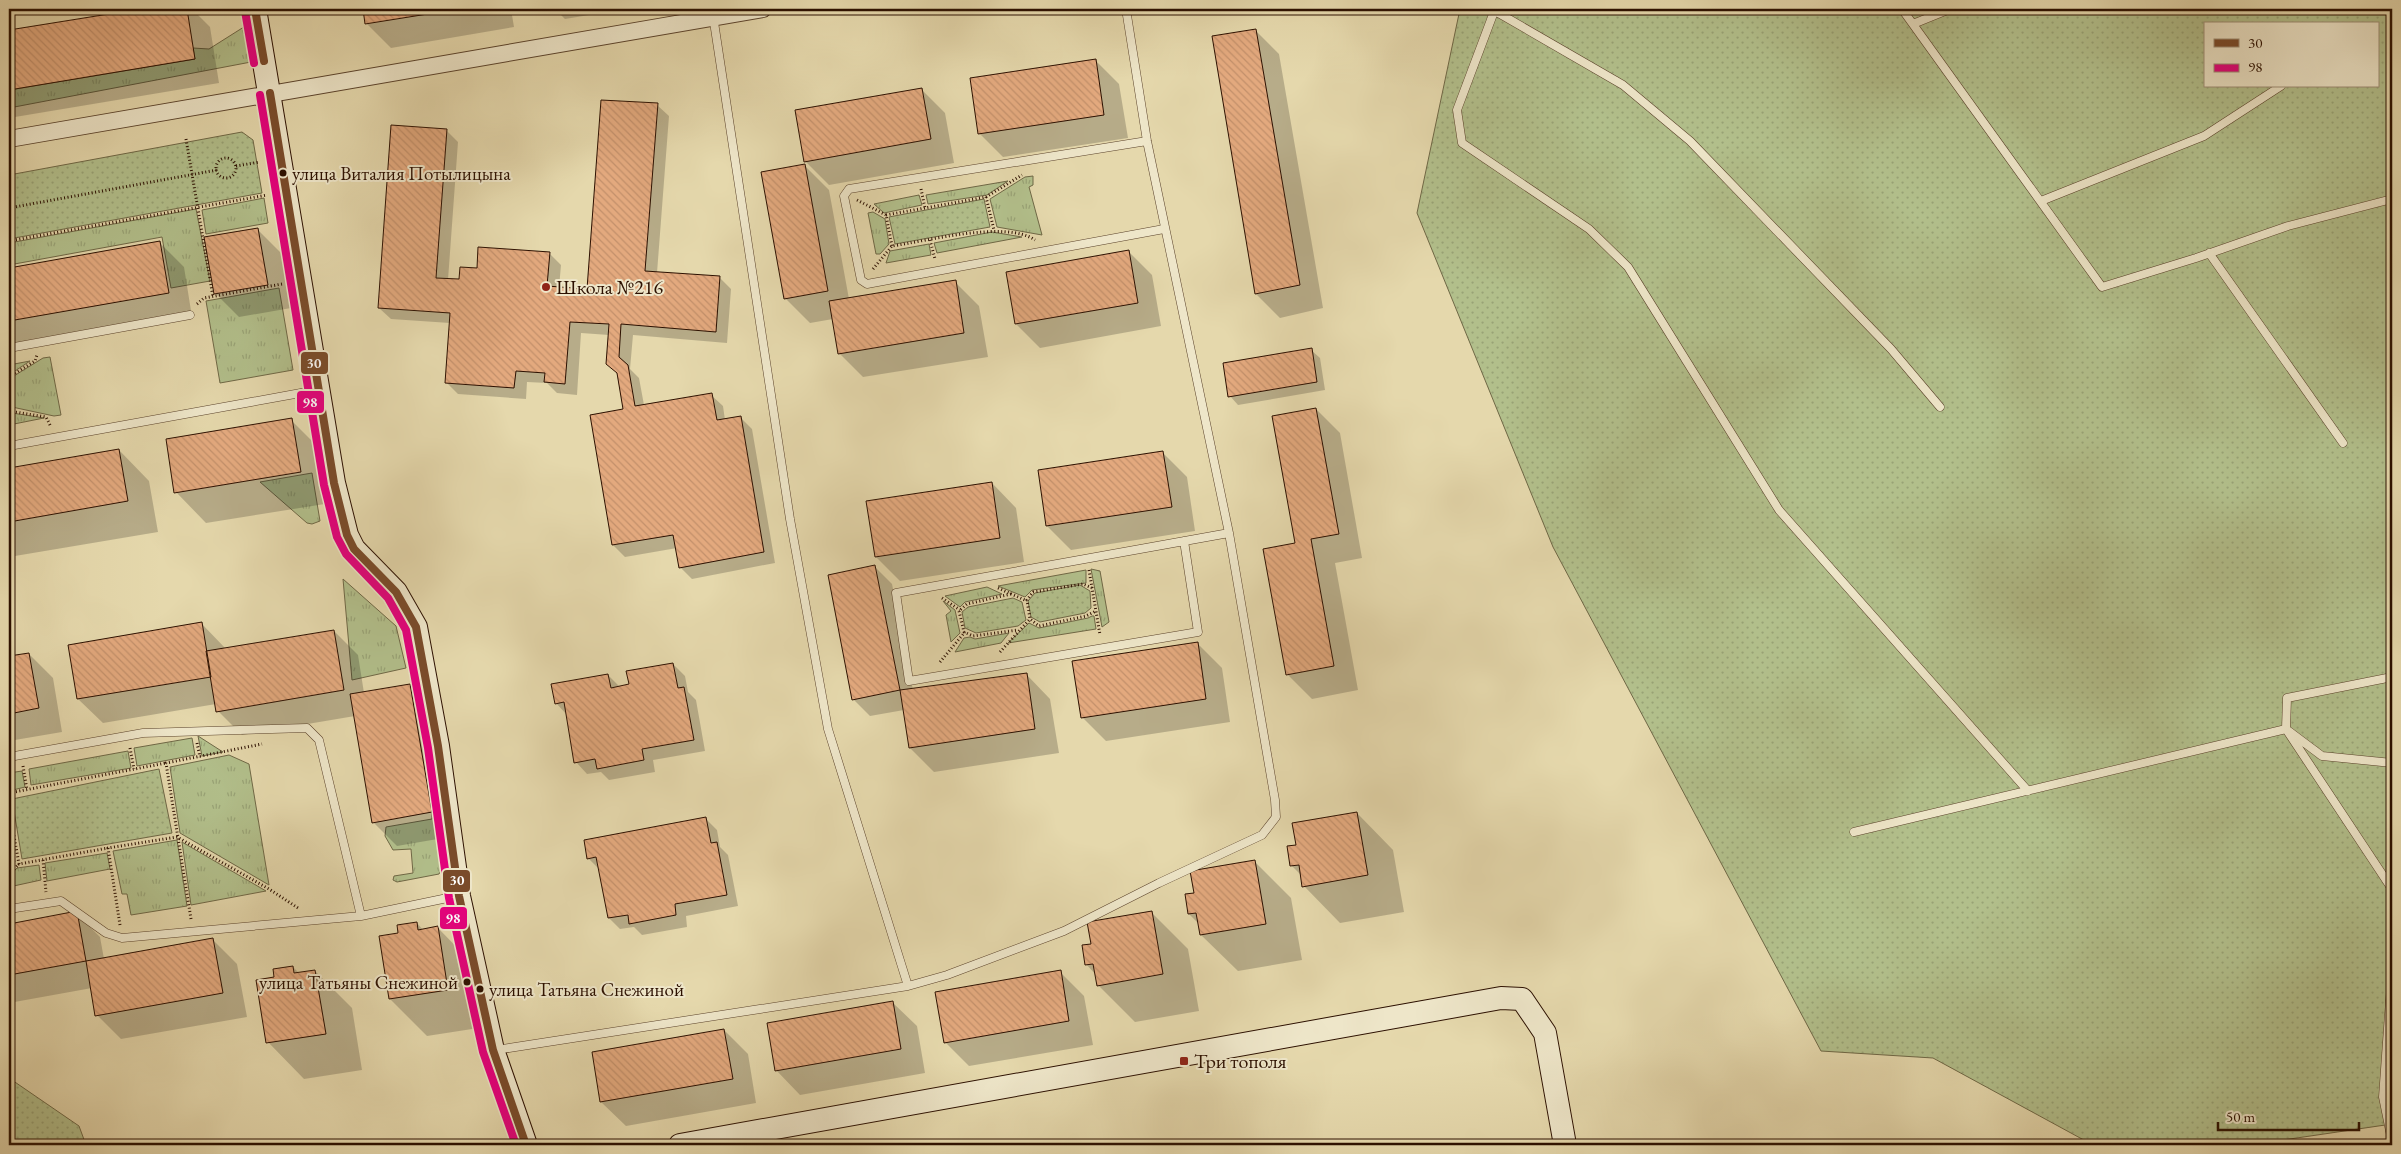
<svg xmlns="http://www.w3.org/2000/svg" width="2401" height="1154" font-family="'EB Garamond',serif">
  <defs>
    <pattern id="grass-tufts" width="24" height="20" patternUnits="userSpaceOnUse" patternTransform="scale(1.25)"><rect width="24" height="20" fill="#b2bf8b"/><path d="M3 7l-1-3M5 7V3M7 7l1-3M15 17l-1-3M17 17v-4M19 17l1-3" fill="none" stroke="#99a376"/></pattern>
    <pattern id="park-dots" width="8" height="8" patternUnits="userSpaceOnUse" patternTransform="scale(1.25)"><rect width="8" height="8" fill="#b2bf8b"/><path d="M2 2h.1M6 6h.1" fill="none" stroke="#99a376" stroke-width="1.8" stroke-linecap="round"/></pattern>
    <pattern id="building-back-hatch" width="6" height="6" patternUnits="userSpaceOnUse" patternTransform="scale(1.25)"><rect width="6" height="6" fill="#e3a97e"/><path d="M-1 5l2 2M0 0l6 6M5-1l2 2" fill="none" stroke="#c3906b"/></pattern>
  </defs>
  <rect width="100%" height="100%" fill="#e5d8ac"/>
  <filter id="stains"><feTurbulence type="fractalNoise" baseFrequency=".004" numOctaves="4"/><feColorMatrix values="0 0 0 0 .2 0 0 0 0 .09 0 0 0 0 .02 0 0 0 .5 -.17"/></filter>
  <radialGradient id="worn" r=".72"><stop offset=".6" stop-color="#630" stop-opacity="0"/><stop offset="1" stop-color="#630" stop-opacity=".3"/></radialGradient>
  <path fill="url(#grass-tufts)" stroke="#6f6846" d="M247,25L251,62L9,108V90L195,59L193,48L209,49Z
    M1033,176V185L1029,187L1042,235L997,227L990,199L1025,177Z
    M1008,181L987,195L928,204L926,195Z
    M919,195L922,205L884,213L874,204Z
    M264,198L268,223L206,234L202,210Z
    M196,209L210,281L171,288L162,237L9,265V243Z
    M873,212L885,219L889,244L880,254H876L868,213Z
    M992,232L1022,237L937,253L934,243Z
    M929,244L931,255L886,263L890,251Z
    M279,288L293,370L220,383L206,301Z
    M50,357L61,415L54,416L12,407L9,379L43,358Z
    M30,361L9,375V365Z
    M9,413H12L44,418L9,425Z
    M312,473L320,521L312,524L307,523L260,482Z
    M1091,569L1100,571L1109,622L1102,627Z
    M1086,570V583L1032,590L1025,597L998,586Z
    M343,579L396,626L406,668L352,680Z
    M987,587L1002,594L965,602L960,607L945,596Z
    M943,601L955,610L960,633L951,642L946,615L951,611Z
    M1092,616H1094L1096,629L1008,643L1029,623L1039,628L1088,618Z
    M1009,633L1001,643L955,652L964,638L970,637L975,639Z
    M198,736L223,752L202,756Z
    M192,738L195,755L137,766L134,748Z
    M128,751L131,768L31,785L29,769Z
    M229,755L249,764L269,885L180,833L170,767Z
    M22,771L25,787L9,791V773Z
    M438,810L444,865L439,874L397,882L393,880L394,876L413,873L411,849L393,850L385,836L386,827L432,819V811Z
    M9,828L15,862L9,867Z
    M177,840L187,906L131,915L127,894H122L113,851Z
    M182,842L266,891L191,905Z
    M107,853L110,869L47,881L45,863Z
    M39,865L41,880L9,887V877L17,868Z"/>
  <path fill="url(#park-dots)" stroke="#6f6846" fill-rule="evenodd" d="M1460,9H2392V1124L2249,1145H2093L1933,1058L1821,1051L1553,547L1417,213ZM2205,24H2377V86H2205Z
    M242,132L253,140L262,193L9,239V175Z
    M984,199L990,227L895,244L889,217Z
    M1080,585L1090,591L1091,608L1085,613L1040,622L1031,617L1028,601L1035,593Z
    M1013,598L1022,602L1026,620L1018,626L976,633L965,628L962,612L968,607Z
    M159,769L172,833L22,859L12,799Z
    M9,1078L79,1126L86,1145H9Z"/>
  <path fill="#0003" d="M147,9H192L210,27L219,83L9,118V32Z
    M364,9H511L514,27L391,48L367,24Z
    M555,9H625L565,19Z
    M1255,30L1279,54L1323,308L1280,318L1256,294Z
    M1095,60L1119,84L1128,138L1003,157L979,133Z
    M921,89L945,113L954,163L829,185L805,161Z
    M657,105L669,116L657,273L719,277L731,289L727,343L633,335L630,369L639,378L644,405L711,395L723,406L725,420L741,418L752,429L775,563L692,579L680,567L677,548L625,557L613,545L591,416L624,410L609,335L581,333L577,395L557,393L547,383L527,382L526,399L458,394L446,382L450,323L391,319L379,308L446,130L458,142L448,280L461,281L478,270L549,253L561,265L559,288L588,290Z
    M805,166L829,190L849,299L955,282L979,306L988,357L863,377L839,353L833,319L810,323L786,299L763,173Z
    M257,229L281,253L291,308L239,317L215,293Z
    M160,243L184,267L192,317L9,348V269Z
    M1128,251L1152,275L1161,326L1040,348L1016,324Z
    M1311,350L1320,358L1325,390L1238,405L1230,396Z
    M1316,409L1340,433L1362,558L1335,563L1358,690L1312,699L1288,675L1296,544Z
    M291,420L322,451L331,503L206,523L176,492Z
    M119,450L149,481L158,532L9,557V469Z
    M1163,453L1187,477L1195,531L1071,550L1047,526L1039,471Z
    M992,483L1016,508L1024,562L900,581L876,557Z
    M875,567L892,584L913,690L1026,674L1050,699L1059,753L934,772L910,748L904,710L870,716L853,699Z
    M201,623L226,649L334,631L358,655L364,693L410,686L434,710L455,836L397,846L373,822L355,716L242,735L218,711L216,704L103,723L78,699L70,646Z
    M1198,644L1222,668L1230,722L1106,741L1082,717Z
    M29,654L53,678L62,732L9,741V658Z
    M673,664L685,676L688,692L696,700L705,751L653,760L655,772L609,780L601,772L587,774L576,762L567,715L556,703L608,675L620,687L630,685Z
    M1357,813L1393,850L1404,912L1340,923L1304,886L1302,876L1291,865L1298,846Z
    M706,819L717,830L720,847L728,855L738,906L686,916L687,927L642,935L634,927L620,929L609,918L600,870L589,859Z
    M1254,861L1291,898L1302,960L1238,971L1201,935L1199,924L1189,914L1196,894Z
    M1151,912L1188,949L1199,1011L1135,1022L1098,985L1096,975L1086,964L1092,945Z
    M76,913L100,937L104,959L213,940L237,964L247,1017L121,1039L97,1015L92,988L9,1003V925Z
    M417,923L423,930L438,928L474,965L485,1027L427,1036L390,999L380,937L400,934Z
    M293,967L299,973L315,971L352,1008L362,1070L304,1079L268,1042L276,978Z
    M1060,972L1084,996L1093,1045L969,1066L945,1042Z
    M892,1002L917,1026L925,1073L800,1095L776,1070Z
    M724,1030L748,1054L756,1103L626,1126L601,1102L593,1053Z"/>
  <path fill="url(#building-back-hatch)" stroke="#2c1000" d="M140,9H187L195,59L9,90V30Z
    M363,9H459L365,24Z
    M1256,29L1300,285L1255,294L1212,36Z
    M1096,59L1104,115L978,134L970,78Z
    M922,88L931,139L804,162L795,110Z
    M601,100L658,103L645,271L720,276L716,332L621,324L619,357L628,365L635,406L712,393L717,420L741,416L764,552L679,568L673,535L612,545L590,415L623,409L617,373L606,364L609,324L570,322L565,384L544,382L545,373L516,371L514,388L445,383L450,313L378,308L391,125L447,129L436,278L459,279L460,267L477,268L478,247L550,252L547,286L587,289Z
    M805,164L828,291L784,299L761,172Z
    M258,228L268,285L214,294L204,237Z
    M160,241L169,293L9,321V268Z
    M1129,250L1138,303L1015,324L1006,272Z
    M956,280L964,333L838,354L829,301Z
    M1312,348L1317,382L1228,397L1223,363Z
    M1316,408L1339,534L1311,539L1334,666L1286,675L1263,549L1295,543L1272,416Z
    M292,418L301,472L174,493L166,439Z
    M119,449L128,501L9,522V468Z
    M1163,451L1172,507L1046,526L1038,470Z
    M992,482L1000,538L875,557L866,501Z
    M875,565L900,690L852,700L828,575Z
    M202,622L211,677L77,699L68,645Z
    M334,630L344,690L216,712L206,651Z
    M1198,642L1206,699L1081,718L1072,661Z
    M29,653L39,708L9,714V656Z
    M673,663L678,688L684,687L694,740L642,749L644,760L597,769L595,759L574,763L564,702L555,704L551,684L608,674L611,688L629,684L626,671Z
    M1027,673L1035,729L909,748L900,690Z
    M410,684L432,812L372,823L350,694Z
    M1357,812L1368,875L1302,887L1299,865L1290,866L1287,846L1296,845L1292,823Z
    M706,817L711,843L717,842L727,895L675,904L676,915L629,924L628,915L608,918L596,857L587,859L584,840Z
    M1255,860L1266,924L1200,935L1196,913L1188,914L1185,894L1194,893L1190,871Z
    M77,911L86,961L9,975V924Z
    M1152,911L1163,974L1097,986L1093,964L1085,965L1082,945L1091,944L1087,922Z
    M417,922L418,930L438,926L448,990L389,999L379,936L398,933L397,925Z
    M213,938L223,993L95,1016L86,961Z
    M293,966L294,973L315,970L326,1034L266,1043L256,980L274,977L273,969Z
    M1061,970L1069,1021L944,1043L935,992Z
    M893,1001L901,1049L775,1071L767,1023Z
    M724,1029L733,1079L600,1102L592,1052Z"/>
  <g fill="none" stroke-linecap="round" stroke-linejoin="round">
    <g stroke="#5a422b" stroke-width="9">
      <path id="lane" d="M712,9L790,519L828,729L908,986
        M1495,9L1457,110L1462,143L1589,229L1628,267L1779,510L2028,791
        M1902,9L2102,287L2196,258L2288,226L2392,199
        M1495,11L1623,85L1690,141L1891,349L1940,407
        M1913,24L1950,9
        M1147,141L849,189L844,196L861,280L867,284L1164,229
        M2041,201L2204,136L2281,86
        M2209,253L2343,443
        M9,348L190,315
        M9,446L317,390
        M1184,541L1198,632L909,681L896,593L1229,533
        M2392,677L2287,698L2286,729L2392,889
        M9,757L143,733L307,728L319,740L361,916
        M1854,832L2286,729L2322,756L2392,763
        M9,909L61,901L106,933L122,938L361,916L457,896
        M2392,973L2383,1097L2392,1141
        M496,1050L908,986L947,975L1064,931L1159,883L1262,835L1276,817L1275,800L1229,533L1147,141L1126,9"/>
    </g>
    <g stroke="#5a422b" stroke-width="18">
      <path id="street" d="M9,139L763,9"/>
    </g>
    <g stroke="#2c1000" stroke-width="24">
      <path id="secondary" d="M255,9L334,483L347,535L354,549L396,592L416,627L438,746L459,896L493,1050L526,1145
        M680,1145L1501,998L1522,999L1545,1033L1565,1145"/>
    </g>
    <path stroke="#2c1000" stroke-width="3" stroke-dasharray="1 2.5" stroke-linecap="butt" d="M186,139L213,297
      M216 168a10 10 0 1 1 20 0a10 10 0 1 1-20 0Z
      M236,166L260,162
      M921,189L925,208
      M986,197L994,230
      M857,200L886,215L892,246
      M9,208L217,170
      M886,215L986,197L1022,175
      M930,240L935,259
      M9,241L267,195
      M873,269L892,246C927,241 1006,220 1035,240
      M197,304L204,298L282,284
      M9,377L35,361L37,355
      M9,398L11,411
      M9,411L46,417L51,427
      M1089,570L1100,635
      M998,588L1027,601
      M1092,588L1083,584L1033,592L1027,600L1030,619L1039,626L1086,616L1096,611
      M1011,594L967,604L959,611L964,632L973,636L1018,630
      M942,598L960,610
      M1000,652L1030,619
      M940,662L965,632
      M197,743L200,757
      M130,748L134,769
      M23,766L27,790
      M9,793L166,763
      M9,808L19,864L108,848
      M43,860L46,892
      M9,874L19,864
      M191,919L166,763L262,744
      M120,925L108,848L177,837L269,889L298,908"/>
    <use href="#lane" stroke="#eee6c9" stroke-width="8"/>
    <use href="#street" stroke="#eee6c9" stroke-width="16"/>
    <use href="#secondary" stroke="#eee6c9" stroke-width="22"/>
    <g stroke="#eee6c9" stroke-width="11">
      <path id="bus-1" d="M255,9L264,61
        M270,93L334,483L347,535L354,549L396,592L416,627L438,746L459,896L493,1050L526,1145"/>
    </g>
    <g stroke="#eee6c9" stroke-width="11">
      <path id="bus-2" d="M245,11L254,63
        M260,95L324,485L337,537L346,554L388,598L406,630L428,748L449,898L483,1052L516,1145"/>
    </g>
    <use href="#bus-1" stroke="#7a4b2a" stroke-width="8"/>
    <use href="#bus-2" stroke="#e5007d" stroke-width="8"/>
  </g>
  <g fill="#2c1000" stroke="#eee6c9" stroke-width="2">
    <circle cx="283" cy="173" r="4.5"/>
    <circle cx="467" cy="982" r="4.5"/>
    <circle cx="480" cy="989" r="4.5"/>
  </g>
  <g fill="#8f2418" stroke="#eee6c9" stroke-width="2">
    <circle cx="546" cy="287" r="5"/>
    <rect x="1179" y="1056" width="10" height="10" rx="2.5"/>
  </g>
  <g text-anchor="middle" stroke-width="4" stroke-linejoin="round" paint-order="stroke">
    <g font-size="19" fill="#2c1000" stroke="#eee6c9" text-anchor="start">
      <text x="292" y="180">улица Виталия Потылицына</text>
      <text x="458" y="989" text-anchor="end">улица Татьяны Снежиной</text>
      <text x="489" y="996">улица Татьяна Снежиной</text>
    </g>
    <g font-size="20" fill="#2c1000" stroke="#eee6c9" text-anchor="start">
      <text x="556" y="294">Школа №216</text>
      <text x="1194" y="1068">Три тополя</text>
    </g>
  </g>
  <g stroke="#eee6c9" stroke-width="2">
    <rect x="300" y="351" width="29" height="24" rx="5" fill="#7a4b2a"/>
    <rect x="296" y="390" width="29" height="24" rx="5" fill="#e5007d"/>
    <rect x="442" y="869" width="29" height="24" rx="5" fill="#7a4b2a"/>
    <rect x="439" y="906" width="29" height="24" rx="5" fill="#e5007d"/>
  </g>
  <g font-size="14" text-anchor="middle" font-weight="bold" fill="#fff">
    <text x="314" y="368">30</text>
    <text x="310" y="407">98</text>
    <text x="457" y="885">30</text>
    <text x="453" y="923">98</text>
  </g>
  <rect width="2401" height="1154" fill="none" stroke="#e5d8ac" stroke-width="30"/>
  <rect x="10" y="10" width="2381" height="1134" fill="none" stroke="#2c1000" stroke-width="2.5"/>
  <rect x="15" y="15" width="2371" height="1124" fill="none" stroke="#2c1000"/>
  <rect x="2204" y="22" width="175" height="65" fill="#eee6c9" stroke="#a09079"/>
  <rect x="2214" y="39" width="25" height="8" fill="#7a4b2a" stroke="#a09079"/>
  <text x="2248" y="48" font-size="15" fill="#2c1000">30</text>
  <rect x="2214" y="64" width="25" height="8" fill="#e5007d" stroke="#a09079"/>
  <text x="2248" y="72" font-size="15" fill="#2c1000">98</text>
  <path d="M2218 1122v8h141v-8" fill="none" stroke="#2c1000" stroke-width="2.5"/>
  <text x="2226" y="1122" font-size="15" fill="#2c1000" stroke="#eee6c9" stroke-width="4" paint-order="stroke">50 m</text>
  <rect width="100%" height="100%" filter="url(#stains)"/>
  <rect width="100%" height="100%" fill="url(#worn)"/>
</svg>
